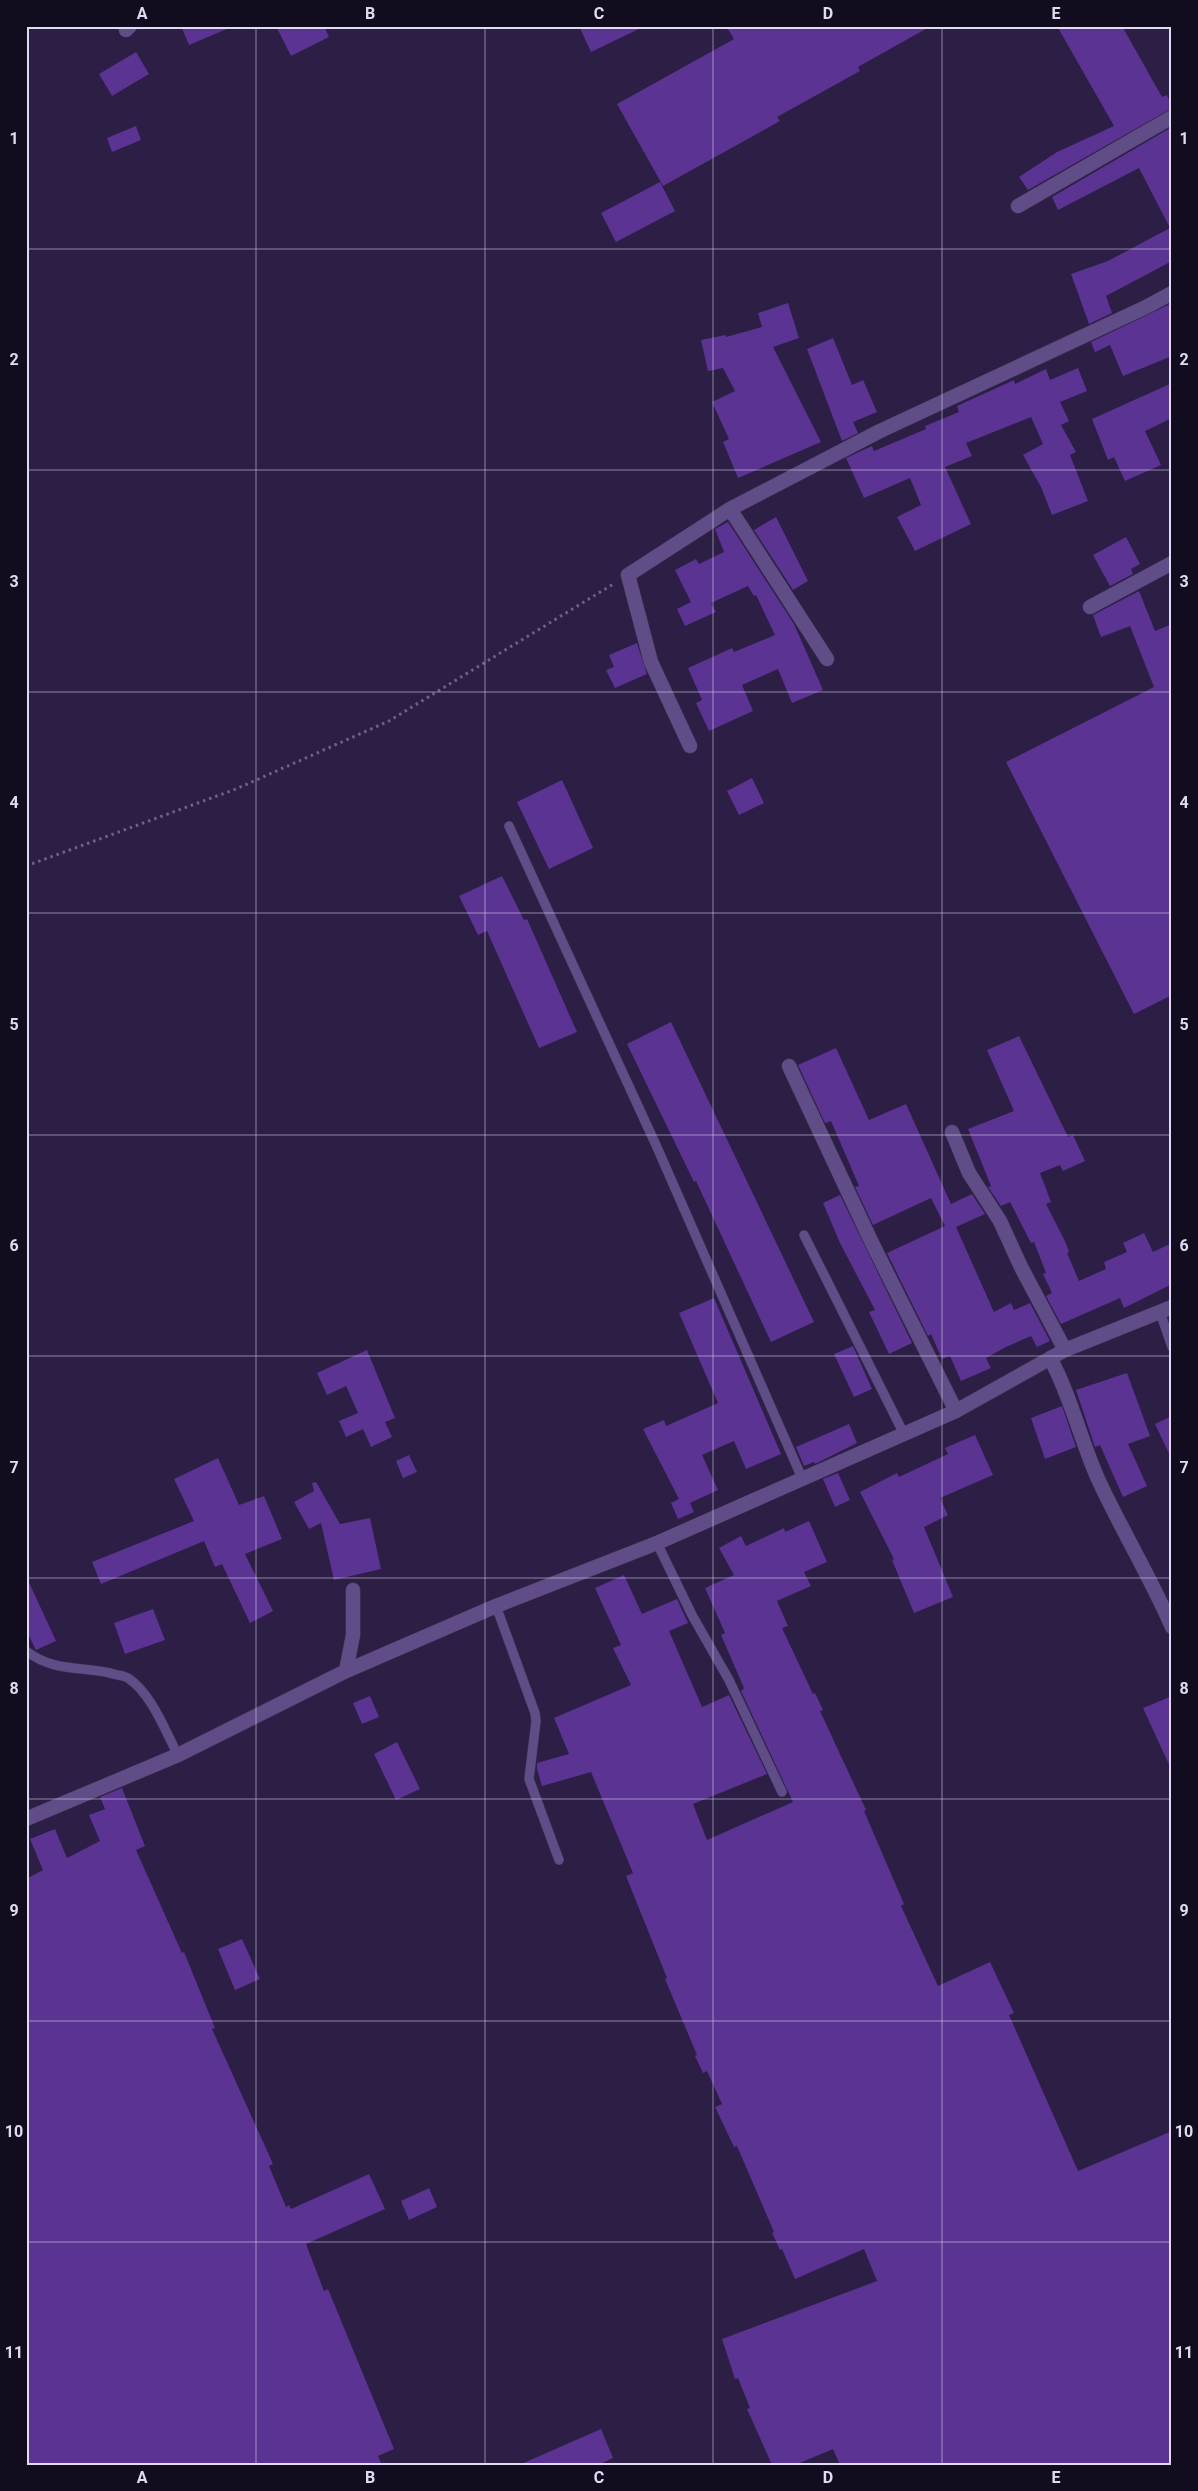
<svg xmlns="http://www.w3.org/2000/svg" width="1198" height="2491" font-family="Roboto,sans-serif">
  <rect width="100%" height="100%" fill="#2c1e45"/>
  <path fill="#5a3393" d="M181,26H234L189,45Z
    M276,26H324L329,37L291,56Z
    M579,26H645L591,52Z
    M726,26H931L858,67L860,71L777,117L780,121L663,186L617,104L734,39Z
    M1057,26H1122L1162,97L1167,95L1172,108L1028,190L1019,177L1057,152L1114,126Z
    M136,52L149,74L112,96L99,74Z
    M136,126L141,140L112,152L107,138Z
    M1172,127V261L1106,296L1112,313L1089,324L1071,274L1108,261L1170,228L1139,168L1058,210L1052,197Z
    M660,182L675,211L616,242L601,213Z
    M788,303L799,338L773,347L821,442L738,478L723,442L729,439L712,402L735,391L723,368L708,371L701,340L726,335V337L762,327L758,313Z
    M1172,303V356L1123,376L1110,345L1095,352L1091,342Z
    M833,338L852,385L863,380L877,412L853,422L858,433L842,441L807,349Z
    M1078,368L1087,391L1060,402L1069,421L1061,425L1076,452L1070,455L1088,501L1052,515L1041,487L1023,455L1043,444L1031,417L966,443L972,456L945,467L971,524L915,551L897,517L921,505L910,478L864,498L846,458L872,446L874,451L926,429L925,426L959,412L957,406L1014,380L1015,384L1046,369L1050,380Z
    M1172,383V418L1145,431L1161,465L1125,481L1114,457L1108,460L1092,419Z
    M776,517L808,581L793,590L754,530Z
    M728,522L794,624L823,690L792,703L778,669L742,685L753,711L709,731L696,703L702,700L688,668L732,648L734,652L775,635L756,595L754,596L748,586L711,603L716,612L685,626L677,609L691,602L675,570L696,559L699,564L724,552L715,529Z
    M1126,537L1140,564L1131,569L1133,574L1110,586L1093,555Z
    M1139,591L1155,631L1172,624V995L1134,1014L1006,762L1154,687L1130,626L1101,637L1093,615Z
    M637,643L647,674L615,688L606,670L614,667L609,655Z
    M752,778L764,803L739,815L727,791Z
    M562,780L593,848L549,869L517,802Z
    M502,876L524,920L527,919L577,1032L539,1048L487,931L478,935L459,896Z
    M671,1022L814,1322L771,1342L696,1181L694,1182L627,1044Z
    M1019,1036L1068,1137L1073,1135L1085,1161L1063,1171L1060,1165L1040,1173L1051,1202L1046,1204L1065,1241L1069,1252L1067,1253L1079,1281L1106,1269L1104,1262L1127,1252L1123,1243L1144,1233L1153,1252L1172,1243V1284L1124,1308L1120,1298L1061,1324L1046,1296L1052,1293L1043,1274L1046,1273L1034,1242L1031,1243L1010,1202L1001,1206L988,1187L991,1186L968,1129L1014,1111L987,1050Z
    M836,1048L869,1120L906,1104L951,1204L972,1194L985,1214L956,1227L994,1312L1011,1303L1014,1310L1030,1303L1050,1341L1037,1347L1031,1336L1006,1347L986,1358L991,1368L961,1381L950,1356L942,1359L931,1334L928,1336L887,1253L945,1226L931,1198L873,1225L855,1187L859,1186L831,1121L825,1123L798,1065Z
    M840,1195L912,1343L889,1354L869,1312L875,1310L840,1243L823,1203Z
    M714,1298L781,1454L746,1469L734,1441L702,1455L718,1490L690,1503L694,1512L678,1519L671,1503L679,1499L643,1429L664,1420L666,1426L718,1403L679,1313Z
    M853,1346L872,1389L854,1397L834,1354Z
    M367,1350L395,1418L385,1422L392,1437L371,1447L363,1429L346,1437L339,1421L358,1413L346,1386L327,1395L317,1373Z
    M1127,1373L1150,1436L1128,1444L1147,1486L1123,1497L1100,1445L1095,1447L1076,1390Z
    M1062,1406L1076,1447L1045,1459L1031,1418Z
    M1172,1416V1460L1155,1424Z
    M849,1424L857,1443L815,1464L814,1462L804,1466L796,1447Z
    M975,1435L993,1475L940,1498L948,1515L924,1527L953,1597L914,1613L892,1560L894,1559L860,1492L897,1473L899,1477L948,1454L945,1448Z
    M409,1455L417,1472L403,1478L396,1461Z
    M218,1458L239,1505L264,1496L282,1539L245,1554L273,1611L250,1623L222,1564L215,1567L204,1541L101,1584L92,1562L194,1521L174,1479Z
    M838,1473L850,1500L835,1507L823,1479Z
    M316,1482L340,1524L370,1518L381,1569L334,1580L321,1523L309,1529L294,1502L314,1491L312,1483Z
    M809,1521L827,1562L804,1572L811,1586L777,1601L788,1626L782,1628L813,1694L815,1693L823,1710L820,1711L866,1810L864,1811L904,1904L901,1906L938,1986L990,1962L1014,2013L1009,2015L1078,2171L1172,2131V2465H840L833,2449L795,2465H772L747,2409L750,2408L738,2378L735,2379L722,2339L877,2281L864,2249L795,2279L782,2249L780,2250L772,2233L774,2232L737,2146L734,2147L715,2107L722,2104L707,2071L703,2073L695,2056L697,2055L665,1979L667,1978L626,1876L633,1873L591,1772L542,1786L537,1769V1763L569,1754L554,1718L631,1685L613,1648L621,1645L595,1588L624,1575L642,1614L677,1599L688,1623L669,1631L702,1707L729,1695L767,1774L693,1804L707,1840L793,1802L741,1691L744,1688L721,1635L725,1633L705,1588L734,1575L719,1548L741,1536L746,1546L784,1528L785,1532Z
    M26,1576L56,1641L36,1650L26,1630Z
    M153,1609L165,1640L125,1654L114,1623Z
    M370,1696L379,1717L362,1724L353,1703Z
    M1172,1696V1771L1143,1708Z
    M397,1742L420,1789L396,1800L374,1754Z
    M122,1788L145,1846L136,1850L182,1953L184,1952L215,2028L212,2029L265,2146L273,2164L269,2166L286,2207L289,2205L291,2209L369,2174L385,2209L306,2244L324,2291L328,2289L394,2449L378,2456L382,2465H26V1879L43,1870L30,1839L55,1829L67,1858L100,1841L89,1815L105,1809L100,1797Z
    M242,1939L260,1979L235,1990L218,1949Z
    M429,2188L437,2207L409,2220L401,2201Z
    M601,2429L613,2458L598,2465H519Z"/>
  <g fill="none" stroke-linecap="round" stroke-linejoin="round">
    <g stroke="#493c61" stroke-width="10">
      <path id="service" d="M509,826L656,1145L802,1478
        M804,1235L904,1434
        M1160,1312L1172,1347
        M657,1543L692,1615L729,1680L782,1792
        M496,1606L535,1713L536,1721L529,1779L559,1860
        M26,1651C54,1672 78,1666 110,1673C115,1675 123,1675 128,1678C152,1694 165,1731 178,1755"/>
    </g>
    <g stroke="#493c61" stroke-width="15">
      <path id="minor" d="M126,30L130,26
        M1018,206L1172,117
        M730,509L827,659
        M1090,607L1172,563
        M690,746L651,662L628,575L730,509L880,431L1146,307L1172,293
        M789,1066L872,1243L956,1411
        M952,1132L969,1173L1000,1221L1021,1267L1065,1350
        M1050,1358C1070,1394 1081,1441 1098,1479C1121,1529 1150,1576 1172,1627
        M346,1671L353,1635V1590
        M26,1819L178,1755L346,1671L496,1606L657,1543L956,1411L1065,1350L1172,1307"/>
    </g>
    <path stroke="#6f6385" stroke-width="3" stroke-dasharray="2.5 4" stroke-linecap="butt" d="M26,866L236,789L389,721L615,583"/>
    <use href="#service" stroke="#604d87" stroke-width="9"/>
    <use href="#minor" stroke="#604d87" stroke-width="14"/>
  </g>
  <path fill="none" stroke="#e1daf4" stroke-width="1" stroke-opacity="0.55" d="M256,26V2465M485,26V2465M713,26V2465M942,26V2465M26,249H1172M26,470H1172M26,692H1172M26,913H1172M26,1135H1172M26,1356H1172M26,1578H1172M26,1799H1172M26,2021H1172M26,2242H1172"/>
  <rect width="1198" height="2491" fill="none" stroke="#120d1e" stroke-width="55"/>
  <rect x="28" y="28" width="1142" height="2436" fill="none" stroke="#e1daf4" stroke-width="2"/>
  <g font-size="16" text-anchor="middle" font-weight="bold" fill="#e1daf4">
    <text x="142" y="19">A</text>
    <text x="370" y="19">B</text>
    <text x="599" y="19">C</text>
    <text x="828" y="19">D</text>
    <text x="1056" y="19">E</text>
    <text x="14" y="144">1</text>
    <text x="1184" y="144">1</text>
    <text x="14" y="365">2</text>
    <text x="1184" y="365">2</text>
    <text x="14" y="587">3</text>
    <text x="1184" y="587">3</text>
    <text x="14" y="808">4</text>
    <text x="1184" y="808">4</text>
    <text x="14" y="1030">5</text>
    <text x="1184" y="1030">5</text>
    <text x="14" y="1251">6</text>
    <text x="1184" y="1251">6</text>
    <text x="14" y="1473">7</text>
    <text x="1184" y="1473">7</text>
    <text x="14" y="1694">8</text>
    <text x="1184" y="1694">8</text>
    <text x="14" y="1916">9</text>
    <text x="1184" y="1916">9</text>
    <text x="14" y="2137">10</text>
    <text x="1184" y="2137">10</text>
    <text x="14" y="2358">11</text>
    <text x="1184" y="2358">11</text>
    <text x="142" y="2483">A</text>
    <text x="370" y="2483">B</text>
    <text x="599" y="2483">C</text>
    <text x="828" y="2483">D</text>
    <text x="1056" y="2483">E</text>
  </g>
</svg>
